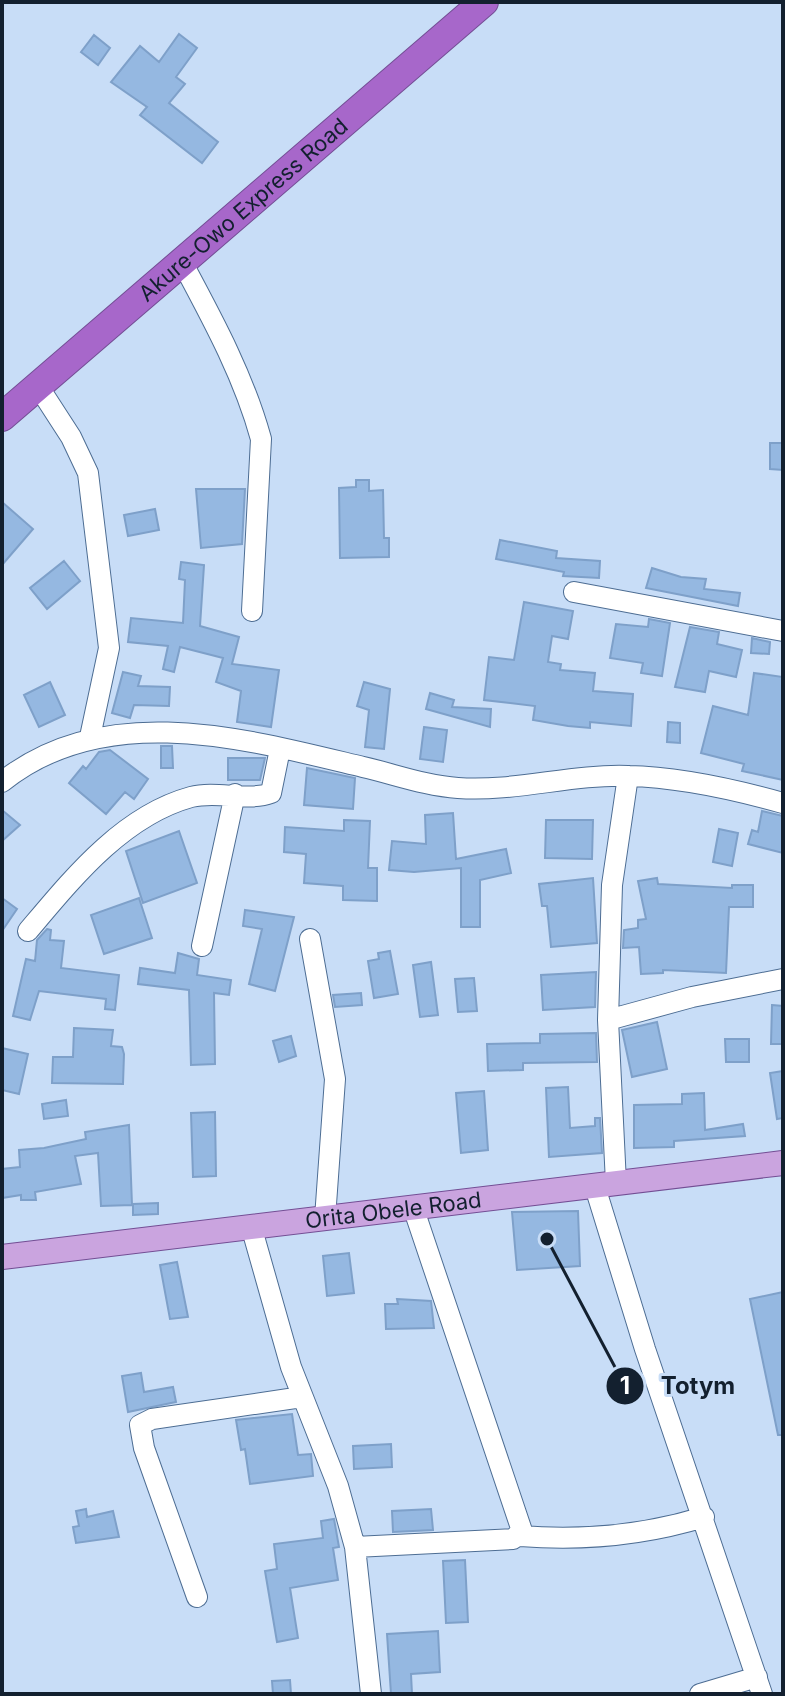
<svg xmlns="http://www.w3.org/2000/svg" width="785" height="1696" font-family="Inter,sans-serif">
  <rect width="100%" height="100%" fill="#c8ddf7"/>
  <path fill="#95b8e1" stroke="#7ea0c9" stroke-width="2" d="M179,34L197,48L176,77L185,84L169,103L218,142L202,163L140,115L147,107L111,82L140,46L159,62Z
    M94,35L110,48L98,65L81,52Z
    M770,443H783V470L770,469Z
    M356,480H369V491L383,490L384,538H389V557L340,558L339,488L356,487Z
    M196,489H245L242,544L201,548Z
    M2,502L33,529L2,565Z
    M155,509L159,530L128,536L124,515Z
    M500,540L557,551L556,558L600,561L599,578L563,576L564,572L496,559Z
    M64,561L80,581L47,609L30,588Z
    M181,562L204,565L200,626L239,637L232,664L279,670L271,727L237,722L241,691L216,682L223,658L180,647L174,672L163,669L168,646L128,642L131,618L183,623L185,580L179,579Z
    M652,568L681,577L706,579L704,589L740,593L738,606L646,588Z
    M524,602L573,611L568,639L552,636L548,662L561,664L560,670L595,673L593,691L633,694L631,726L590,722V728L568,726L533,720L535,706L484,700L489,657L514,660Z
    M649,619L670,623L662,676L641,673L643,663L610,658L616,624L648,627Z
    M690,627L719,632L717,644L742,650L736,677L709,671L705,692L675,687Z
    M752,638L770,642L769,654L751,653Z
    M123,672L141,676L138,686L170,687L169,706L134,705L130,718L112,713Z
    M754,673L783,677V780L742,771L744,764L701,753L713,706L748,715Z
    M50,682L65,715L39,727L24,695Z
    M364,682L390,689L384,749L365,747L369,710L357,706Z
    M430,693L454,700L452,707L491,709L490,727L426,709Z
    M668,722L680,723V743L667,742Z
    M424,727L447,730L443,762L420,759Z
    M161,746H172L173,768H161Z
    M110,750L148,779L134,799L125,792L106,814L69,783L83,766L86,769L99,752Z
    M228,758H265L260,780H228Z
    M307,768L355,778L353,809L304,805Z
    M2,810L20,825L2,841Z
    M762,811L783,816V853L748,844L752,830L758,832Z
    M453,813L456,859L506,849L511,873L480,880V927H461V868L414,872L389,870L392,841L426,844L425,815Z
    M344,820L370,821L368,868H377V901L343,900V886L304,883L306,854L284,852L285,827L344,831Z
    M546,820H593L592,859L545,858Z
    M719,829L738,833L732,866L713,862Z
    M179,831L197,883L143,903L126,851Z
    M593,878L597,943L551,947L547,906H542L539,884Z
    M657,878L658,884L732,888V885H753V907H729L726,973L663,970V973L641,974L639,947L623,948L624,930L638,928V920L646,919L638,881Z
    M2,898L17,909L2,931Z
    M139,898L152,938L104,954L91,915Z
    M245,910L294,917L275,991L249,984L262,929L243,926Z
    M47,929L51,930L50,940L64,941L61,968L119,975L115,1010L105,1009L106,999L39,991L30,1020L13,1016L26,959L35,961L37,940Z
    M390,951L398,994L374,998L368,961L379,959L378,953Z
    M178,953L199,959L197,975L231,980L229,995L214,993L215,1064L191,1065L189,990L138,984L140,968L175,973Z
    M431,962L438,1015L420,1017L413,965Z
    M596,972L595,1007L543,1010L541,975Z
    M474,978L477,1011L458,1012L455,979Z
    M361,993L362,1005L335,1007L333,995Z
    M772,1005L783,1006V1044H771Z
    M657,1022L667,1069L632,1077L622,1030Z
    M74,1028L113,1030L111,1046L122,1047L124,1054L123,1084L52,1083L53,1057H73Z
    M596,1033L597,1062L523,1063V1070L488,1071L487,1044L540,1043V1034Z
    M291,1036L296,1056L279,1062L273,1041Z
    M725,1039H749V1062H726Z
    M2,1048L28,1054L19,1094L2,1090Z
    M783,1071V1118L777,1119L770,1073Z
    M568,1087L570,1128L595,1126V1118H600L602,1153L549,1157L546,1088Z
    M484,1091L488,1150L461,1153L456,1093Z
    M704,1093L705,1130L743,1124L745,1136L674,1141V1147L634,1148V1105L682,1104V1094Z
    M66,1100L68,1116L44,1119L42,1104Z
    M215,1112L216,1176L193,1177L191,1113Z
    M129,1125L132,1205L101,1206L98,1153L75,1156L81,1184L35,1192L36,1200H21V1195L2,1198V1169L20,1167L19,1150L44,1148L86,1139L85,1132Z
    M158,1203V1214L133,1215V1204Z
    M578,1211L580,1266L517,1270L512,1212Z
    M349,1253L354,1293L327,1296L323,1256Z
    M177,1262L188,1317L170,1319L160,1265Z
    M783,1292V1435H778L750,1299Z
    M397,1299L431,1301L434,1328L386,1329L385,1304H398Z
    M141,1373L144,1392L173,1387L176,1402L128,1412L122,1376Z
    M292,1414L298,1455L311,1454L313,1476L250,1484L245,1449L241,1450L236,1420Z
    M391,1444L392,1467L354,1469L353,1446Z
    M86,1509L87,1517L113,1511L119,1537L76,1543L73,1527L79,1526L76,1511Z
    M431,1509L433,1530L393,1532L392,1511Z
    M334,1519L339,1547L333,1548L338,1580L290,1588L298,1638L277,1642L265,1571L277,1569L274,1544L323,1538L321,1521Z
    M465,1560L468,1622L446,1623L443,1561Z
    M438,1631L440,1672L411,1674L412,1694H391L387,1634Z
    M290,1680L291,1694H273L272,1681Z"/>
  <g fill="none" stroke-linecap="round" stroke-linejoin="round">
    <g stroke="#4d6d93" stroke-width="22">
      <path id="minor" d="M183,264C213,320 244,377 261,439L252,611
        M38,386L71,437L88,473L109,648L90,737
        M574,592L783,631
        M2,782C105,699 246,739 363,767C394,774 426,786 458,788C515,792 571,774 628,776C680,777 733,789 783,803
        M28,931C72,879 122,816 191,797C217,790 247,802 271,793L280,749
        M310,939L335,1079L325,1218
        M202,946L235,794
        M608,1020L692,997L783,979
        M616,1183L608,1020L612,885L628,776
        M595,1187L645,1349L762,1694
        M251,1226L291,1367L338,1486L355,1547L371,1694
        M520,1536C582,1541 645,1535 704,1517
        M355,1547L513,1539L522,1531L414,1210
        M197,1597L144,1448L140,1425L152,1419L302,1397
        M700,1694L757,1677"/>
    </g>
    <g stroke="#734e94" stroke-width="26">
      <g id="major">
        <path id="s1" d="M2,1257L783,1163"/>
      </g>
    </g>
    <g stroke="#734e94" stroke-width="30">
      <g id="highway">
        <path id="s2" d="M2,417L484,2"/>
      </g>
    </g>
    <use href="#minor" stroke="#fff" stroke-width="20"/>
    <use href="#major" stroke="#caa4df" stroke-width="24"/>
    <use href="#highway" stroke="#a767ca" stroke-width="28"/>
  </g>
  <g text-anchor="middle" stroke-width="6" stroke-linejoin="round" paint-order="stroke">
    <g font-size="22" fill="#13202f" stroke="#c8ddf7">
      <text dy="8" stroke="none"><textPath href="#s2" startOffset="318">Akure-Owo Express Road</textPath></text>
      <text dy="8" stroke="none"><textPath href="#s1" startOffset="394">Orita Obele Road</textPath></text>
    </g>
  </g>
  <path fill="none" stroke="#13202f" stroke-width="3" d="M547 1239L625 1386"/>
  <g fill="#13202f" stroke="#c8ddf7" stroke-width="3">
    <circle cx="547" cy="1239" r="8"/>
    <circle cx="625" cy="1386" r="20"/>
  </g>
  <g font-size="24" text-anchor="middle" font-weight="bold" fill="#fff">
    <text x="625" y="1394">1</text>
  </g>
  <g font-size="24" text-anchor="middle" font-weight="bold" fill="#13202f" stroke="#c8ddf7" stroke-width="6" stroke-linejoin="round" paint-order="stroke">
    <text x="698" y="1394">Totym</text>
  </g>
  <rect width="785" height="1696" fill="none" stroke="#13202f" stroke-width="8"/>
</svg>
